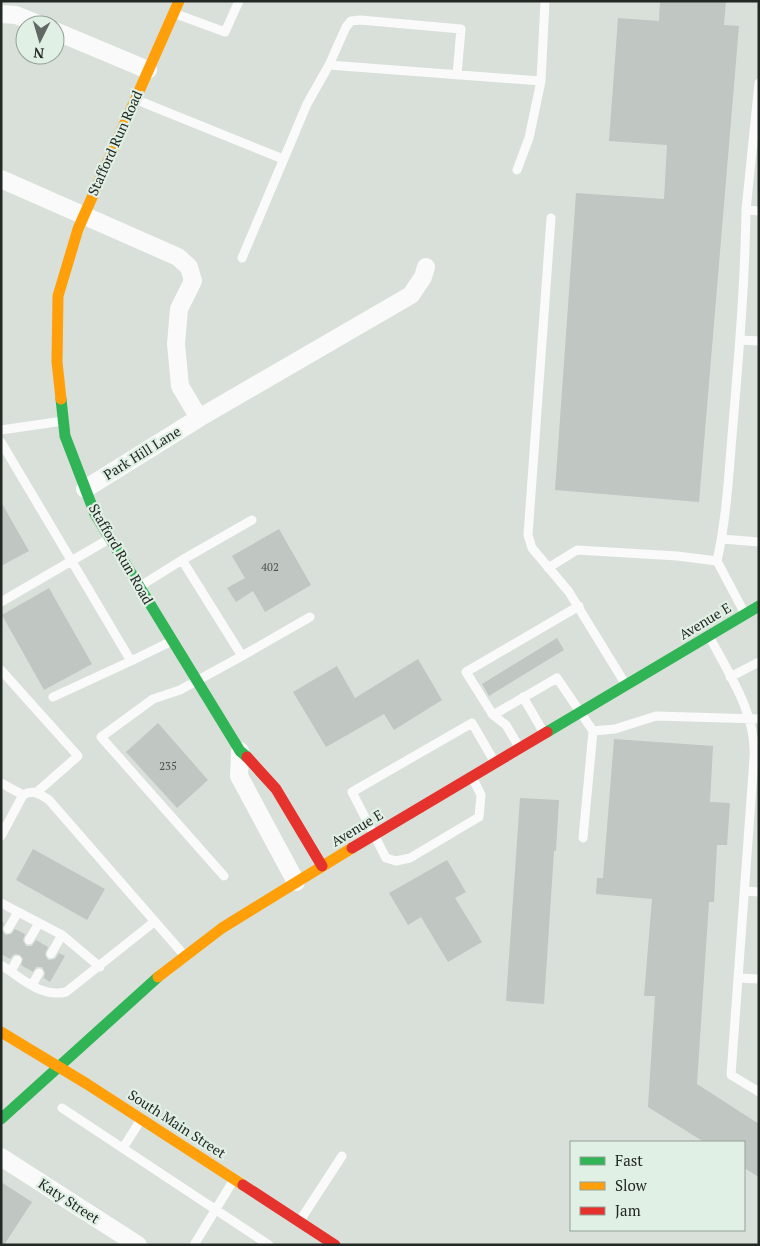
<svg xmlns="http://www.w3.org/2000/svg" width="760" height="1246" font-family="'PT Serif',serif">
  <rect width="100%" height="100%" fill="#d8e0d9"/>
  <path fill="#c0c6c1" d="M660,1H726L724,25L739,26L699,502L555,490L576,193L664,199L667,145L609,141L618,18L659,21Z
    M1,502L29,551L1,566Z
    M279,529L311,585L265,612L253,591L236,602L227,588L245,578L232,556Z
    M49,588L92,664L44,690L2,615Z
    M557,638L564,650L489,696L482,684Z
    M418,659L442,700L394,730L384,714L326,747L293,692L337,666L355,698Z
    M158,723L208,780L177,808L126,752Z
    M614,739L713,746L710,802L730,803L727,845H717L714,902H709L697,1084L759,1124V1177L744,1168V1142H704L648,1107L655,996H644L652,899L596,894L597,878H603Z
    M520,798L559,800L556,851H554L544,1004L506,1001Z
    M33,849L105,889L87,920L16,880Z
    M447,860L466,892L455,898L482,942L448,962L421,917L408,925L389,893Z
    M1,921L4,923L2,929L5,935L11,934L15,929L25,934L23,940L26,946H32L36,940L48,947L45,954L48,960L55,959L59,953L65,956L50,982L44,978L45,973L42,967H36L33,972L21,965L23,959L20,955L14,954L10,959L1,954Z
    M1,1182L32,1202L4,1245H1Z"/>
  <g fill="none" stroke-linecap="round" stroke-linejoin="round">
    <path stroke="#f9faf9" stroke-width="9" d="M176,14L225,32L239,1
      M329,65L346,27L351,21L360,20L461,29L457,75
      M759,83L746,210L759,211
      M137,100L283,159
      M517,170L529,138L541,81L545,1
      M551,218L528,535L532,548L569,592L626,685
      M242,258L307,104L329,65L541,81
      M740,340L759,341
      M1,430L63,421
      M1,442L131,661L172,641
      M722,539L759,542
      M182,560L252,520
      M717,561C727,516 729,470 733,424C739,353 745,281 746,210
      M548,568L577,550L677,556L717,561L744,612
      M142,585L182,560L242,656L180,690L153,699L101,737L224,876
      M1,602L109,539
      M709,636C729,674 757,715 754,758L731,1075L759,1092
      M242,656L310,617
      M1,670L78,756L37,792
      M730,677L759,662
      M53,697L131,661
      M523,697L544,733
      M493,715L557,678L593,731L615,729L656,716L759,719
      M519,747L506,725L493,715L466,672L579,606
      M473,779L481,795L479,817L410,858L396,861L386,858L352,792L472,723L494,761
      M1,783L23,795
      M1,836L23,795C34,789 40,794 49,800L184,955
      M583,838L593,731
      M745,891L759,892
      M1,903L62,935L100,967
      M8,929L18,912
      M29,940L39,923
      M51,954L62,935
      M1,965C22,978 40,998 66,992L154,922
      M11,971L17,960
      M738,978L759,979
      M32,985L39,973
      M62,1108L269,1245
      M123,1148L140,1121
      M301,1219L342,1156
      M194,1245L233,1181"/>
    <path stroke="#f9faf9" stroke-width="18" d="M1,14L16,15L41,25
      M55,31L148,70
      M1,179L178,257L189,267L193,281L179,309L176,344L180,386L199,418
      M85,489L199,418L411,295L423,277L426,267
      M240,751L239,776L296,882
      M1,1157L138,1245"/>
    <path stroke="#30b455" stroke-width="11" d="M61,399L65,436L95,514L240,751L247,757
      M547,732L759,606
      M1,1119L158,977"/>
    <path stroke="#ff9f0a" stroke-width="11" d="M61,399L57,362L58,296L78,229L179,1
      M158,977L222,928L352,848
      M1,1032L87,1084L243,1185"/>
    <path stroke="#e5322d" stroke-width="11" d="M247,757L276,789L322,866
      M352,848L547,732
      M243,1185L335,1245"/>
  </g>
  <g text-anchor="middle" stroke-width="4.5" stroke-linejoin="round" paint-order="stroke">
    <g font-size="11" fill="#4a504b">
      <text x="270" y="571">402</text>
      <text x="168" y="770">235</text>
    </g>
    <g font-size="14" fill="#222824" stroke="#e1f0e5">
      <text transform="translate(115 143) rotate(-66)" y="5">Stafford Run Road</text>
      <text transform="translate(142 453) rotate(-32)" y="5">Park Hill Lane</text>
      <text transform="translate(121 554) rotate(60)" y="5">Stafford Run Road</text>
      <text transform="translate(705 621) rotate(-31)" y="5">Avenue E</text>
      <text transform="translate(357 828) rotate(-31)" y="5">Avenue E</text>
      <text transform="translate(177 1124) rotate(33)" y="5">South Main Street</text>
      <text transform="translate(69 1201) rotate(33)" y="5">Katy Street</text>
    </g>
  </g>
  <rect width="760" height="1246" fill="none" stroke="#222824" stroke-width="5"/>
  <rect x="570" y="1141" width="175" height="90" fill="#e1f0e5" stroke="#95a098"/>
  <rect x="580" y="1157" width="25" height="8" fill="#30b455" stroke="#95a098"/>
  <text x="615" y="1166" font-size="15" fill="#222824">Fast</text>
  <rect x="580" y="1182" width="25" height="8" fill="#ff9f0a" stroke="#95a098"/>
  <text x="615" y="1191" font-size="15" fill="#222824">Slow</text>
  <rect x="580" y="1207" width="25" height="8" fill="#e5322d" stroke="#95a098"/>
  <text x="615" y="1216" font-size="15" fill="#222824">Jam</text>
  <g transform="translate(40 40) rotate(185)"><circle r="24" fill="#e1f0e5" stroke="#95a098"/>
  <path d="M0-4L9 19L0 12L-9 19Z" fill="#626863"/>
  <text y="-8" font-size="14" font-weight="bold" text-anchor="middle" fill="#222824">N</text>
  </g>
</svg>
